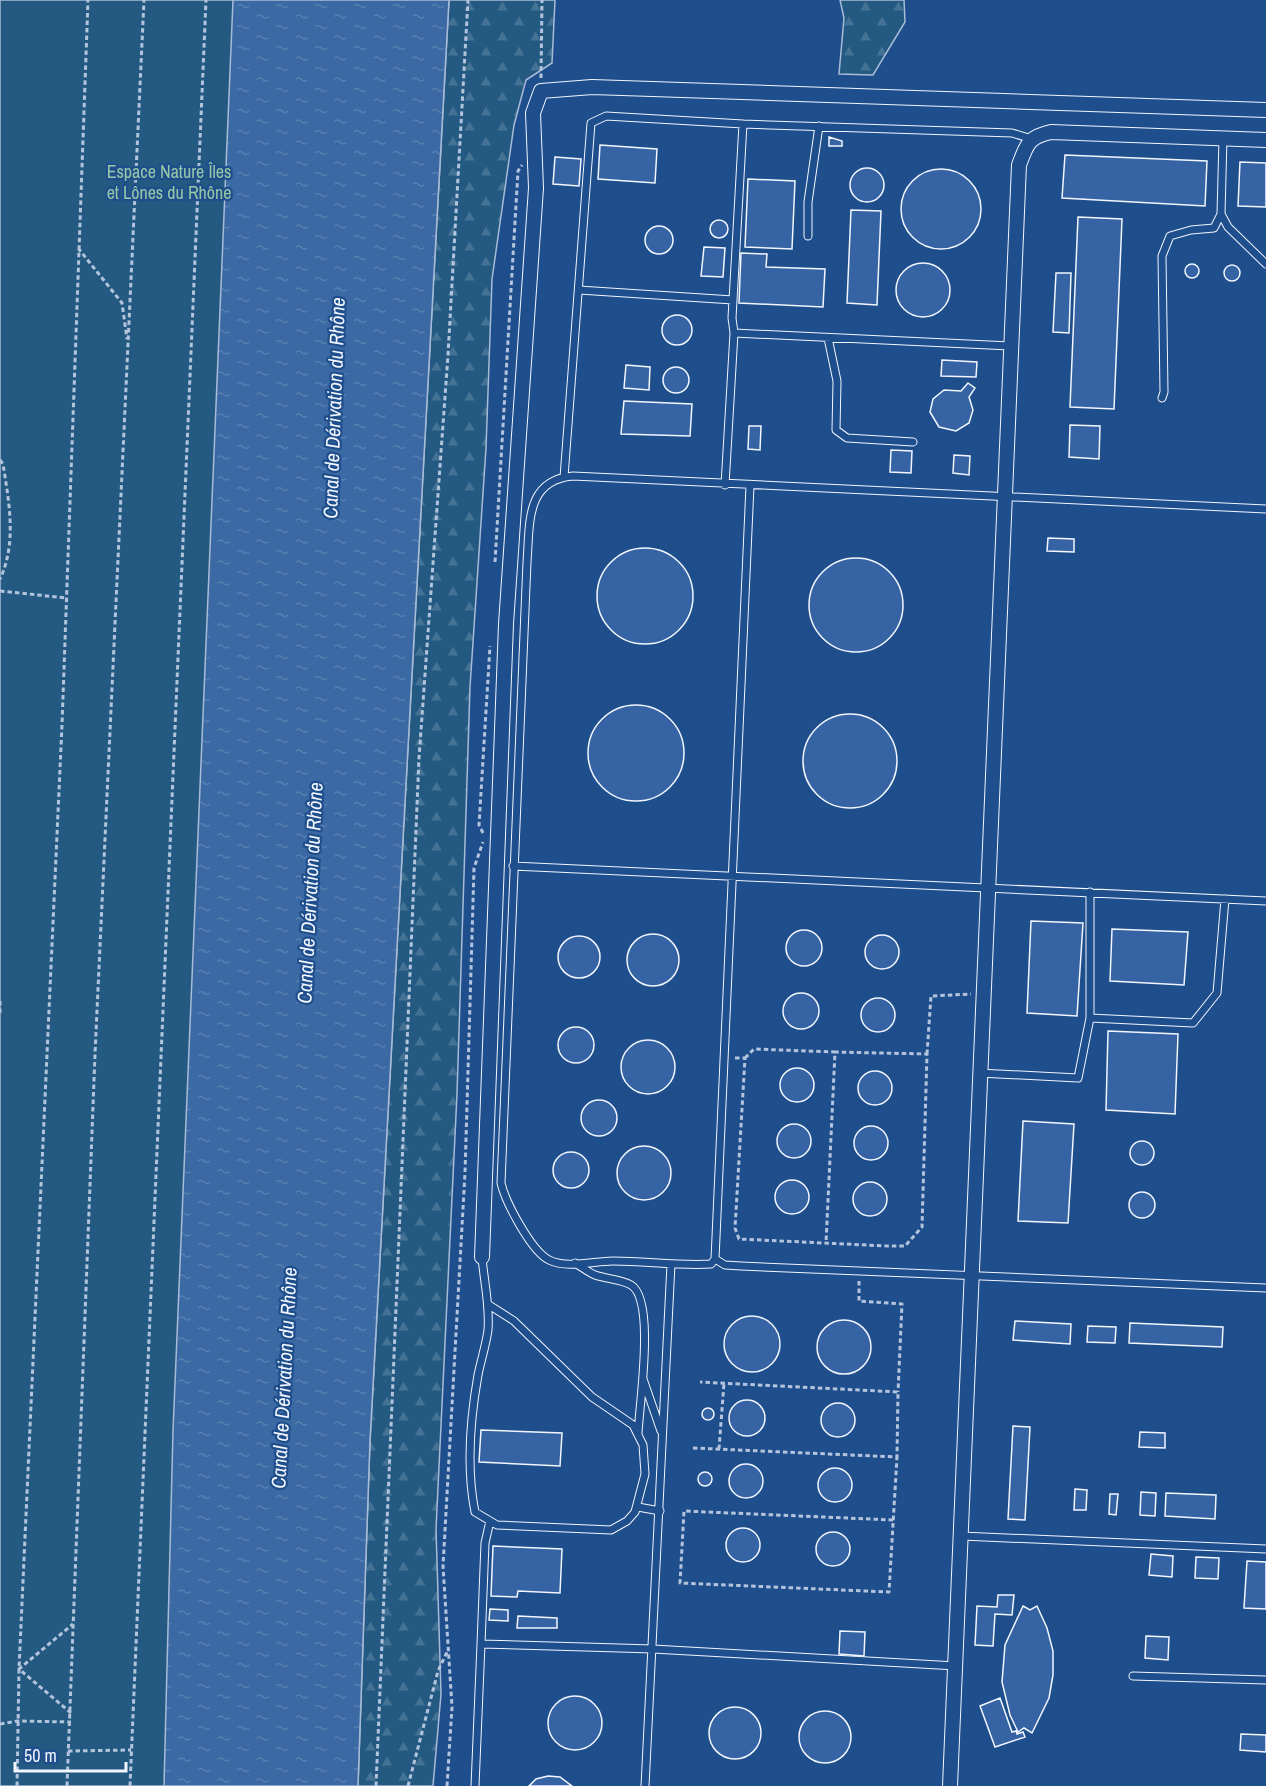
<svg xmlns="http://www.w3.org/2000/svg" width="1266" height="1786" font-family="'Archivo Narrow',sans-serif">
  <defs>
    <pattern id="forest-firs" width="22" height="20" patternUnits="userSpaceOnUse" patternTransform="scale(1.5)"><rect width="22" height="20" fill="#245a82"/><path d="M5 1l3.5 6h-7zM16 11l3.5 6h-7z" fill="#447295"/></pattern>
    <pattern id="water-ripples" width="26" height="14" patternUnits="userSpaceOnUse" patternTransform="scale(1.5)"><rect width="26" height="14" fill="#3b69a3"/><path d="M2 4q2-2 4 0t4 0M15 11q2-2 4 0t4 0" fill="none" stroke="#587fb1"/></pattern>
  </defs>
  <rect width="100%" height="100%" fill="#1f4e8c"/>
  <path fill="url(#forest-firs)" stroke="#a8bbd7" stroke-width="1.5" d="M449,0H555L552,63L526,80L514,125L492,279L486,448L470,687L457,1094L436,1529L441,1694L433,1786H358L370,1441Z
    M840,0H904L905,22L873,75L839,74L844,18Z"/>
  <path fill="#245a82" stroke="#a8bbd7" stroke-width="1.5" d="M0,0H347L266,1786H0Z"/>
  <path fill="url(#water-ripples)" stroke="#a8bbd7" stroke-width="1.5" d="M233,0H449L370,1441L358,1786H164L173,1431Z"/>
  <path fill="#3563a3" stroke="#f2f6ff" stroke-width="1.5" d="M829,137L842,141V146H829Z
    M600,145L657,149L655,183L598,179Z
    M1065,155L1207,161L1205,206L1062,198Z
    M555,157L581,159L579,186L553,184Z
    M1240,162L1266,163V207L1238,206Z
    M850 185a17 17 0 1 1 34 0a17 17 0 1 1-34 0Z
    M901 209a40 40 0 1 1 80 0a40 40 0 1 1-80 0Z
    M748,179L795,181L792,249L745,247Z
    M851,210L881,211L877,305L847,303Z
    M1078,217L1122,219L1114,409L1070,407Z
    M710 229a9 9 0 1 1 18 0a9 9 0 1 1-18 0Z
    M645 240a14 14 0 1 1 28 0a14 14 0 1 1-28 0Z
    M704,247L725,248L723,277L701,276Z
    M741,253L767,254L766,267L825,269L823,307L739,303Z
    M896 290a27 27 0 1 1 54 0a27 27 0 1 1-54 0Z
    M1185 271a7 7 0 1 1 14 0a7 7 0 1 1-14 0Z
    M1224 273a8 8 0 1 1 16 0a8 8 0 1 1-16 0Z
    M1056,273H1071L1069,333L1053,332Z
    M662 330a15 15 0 1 1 30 0a15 15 0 1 1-30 0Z
    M942,360L977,362L976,377L941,376Z
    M626,365L650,367L649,390L624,388Z
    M663 380a13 13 0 1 1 26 0a13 13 0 1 1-26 0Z
    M968,383L975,388L969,397L973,410L969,423L956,431L939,427L930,412L933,399L944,390L961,391Z
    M624,401L692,404L690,436L621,434Z
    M1070,425L1100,426L1099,459L1069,457Z
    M749,426H761L760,450L748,449Z
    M891,450L912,451L911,473L890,472Z
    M954,455L970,456L969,475L953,473Z
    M1048,538L1074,539V552L1047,551Z
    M597 596a48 48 0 1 1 96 0a48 48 0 1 1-96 0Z
    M809 605a47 47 0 1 1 94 0a47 47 0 1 1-94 0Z
    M588 753a48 48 0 1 1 96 0a48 48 0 1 1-96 0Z
    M803 761a47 47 0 1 1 94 0a47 47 0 1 1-94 0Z
    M1031,921L1083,923L1077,1016L1027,1013Z
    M1112,929L1188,932L1184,985L1110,981Z
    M786 948a18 18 0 1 1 36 0a18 18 0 1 1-36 0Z
    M627 960a26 26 0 1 1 52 0a26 26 0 1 1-52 0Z
    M865 952a17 17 0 1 1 34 0a17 17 0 1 1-34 0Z
    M558 957a21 21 0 1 1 42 0a21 21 0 1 1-42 0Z
    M783 1011a18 18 0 1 1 36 0a18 18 0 1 1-36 0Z
    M861 1015a17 17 0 1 1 34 0a17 17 0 1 1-34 0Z
    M558 1045a18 18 0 1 1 36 0a18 18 0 1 1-36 0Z
    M1108,1031L1178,1034L1175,1114L1106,1110Z
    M621 1067a27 27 0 1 1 54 0a27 27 0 1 1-54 0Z
    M780 1085a17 17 0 1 1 34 0a17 17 0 1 1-34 0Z
    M858 1088a17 17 0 1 1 34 0a17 17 0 1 1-34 0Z
    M581 1118a18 18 0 1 1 36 0a18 18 0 1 1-36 0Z
    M1023,1121L1074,1124L1068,1223L1018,1221Z
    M777 1141a17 17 0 1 1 34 0a17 17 0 1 1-34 0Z
    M854 1143a17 17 0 1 1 34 0a17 17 0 1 1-34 0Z
    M1130 1153a12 12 0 1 1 24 0a12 12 0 1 1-24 0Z
    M617 1173a27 27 0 1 1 54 0a27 27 0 1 1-54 0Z
    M553 1170a18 18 0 1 1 36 0a18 18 0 1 1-36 0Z
    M775 1197a17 17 0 1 1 34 0a17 17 0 1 1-34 0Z
    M853 1199a17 17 0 1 1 34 0a17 17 0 1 1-34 0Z
    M1129 1205a13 13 0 1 1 26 0a13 13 0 1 1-26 0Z
    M724 1344a28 28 0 1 1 56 0a28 28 0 1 1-56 0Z
    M817 1347a27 27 0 1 1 54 0a27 27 0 1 1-54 0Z
    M1015,1321L1071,1324L1070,1344L1013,1340Z
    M1130,1323L1223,1327L1222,1347L1129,1343Z
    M1088,1326L1116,1327L1115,1343L1087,1342Z
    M729 1418a18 18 0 1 1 36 0a18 18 0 1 1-36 0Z
    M821 1420a17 17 0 1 1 34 0a17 17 0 1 1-34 0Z
    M702 1414a6 6 0 1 1 12 0a6 6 0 1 1-12 0Z
    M1013,1426L1030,1427L1025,1520L1008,1519Z
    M481,1430L562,1433L560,1466L479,1462Z
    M1140,1432L1165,1433V1448L1139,1447Z
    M729 1481a17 17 0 1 1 34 0a17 17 0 1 1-34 0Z
    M818 1485a17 17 0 1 1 34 0a17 17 0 1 1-34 0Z
    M698 1479a7 7 0 1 1 14 0a7 7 0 1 1-14 0Z
    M1075,1489L1087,1490L1086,1510H1074Z
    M1141,1492L1156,1493L1155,1516L1140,1515Z
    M1166,1493L1216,1495L1215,1519L1165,1516Z
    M1110,1494H1118L1116,1515L1109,1514Z
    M726 1545a17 17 0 1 1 34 0a17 17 0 1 1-34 0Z
    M816 1549a17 17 0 1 1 34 0a17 17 0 1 1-34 0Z
    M493,1546L562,1549L560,1593L518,1591L517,1597L491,1596Z
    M1151,1554L1173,1556L1172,1577L1149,1575Z
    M1196,1557L1219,1558L1218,1579L1195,1578Z
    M1247,1561L1266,1562V1609L1244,1608Z
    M998,1595H1014L1012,1615L995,1614L993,1646L975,1645L977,1606L997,1607Z
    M1023,1606L1030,1610L1037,1606L1047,1628L1053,1651V1675L1049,1698L1032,1733L1024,1728L1018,1732L1010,1715L1002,1682L1005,1645Z
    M490,1609L508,1610V1621L489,1620Z
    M518,1616L557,1618V1628H517Z
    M840,1631L865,1632L864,1656L839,1654Z
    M1146,1636L1169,1637L1168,1660L1145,1658Z
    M548 1723a27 27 0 1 1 54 0a27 27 0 1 1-54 0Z
    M1000,1698L1012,1732L1016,1731L1017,1734L1023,1732L1025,1737L995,1747L980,1706Z
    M709 1733a26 26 0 1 1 52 0a26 26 0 1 1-52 0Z
    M799 1737a26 26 0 1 1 52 0a26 26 0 1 1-52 0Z
    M1241,1734L1266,1735V1752L1240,1750Z
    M548,1776L560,1777L572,1786H529L536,1779Z"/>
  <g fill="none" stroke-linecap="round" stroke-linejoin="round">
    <g stroke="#f2f6ff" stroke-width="9">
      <path id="service" d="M1221,214L1228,227L1266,264
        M808,236V202L819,126
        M579,290L733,300
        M734,333L732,318L743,124L1012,133L1032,139
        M828,338L837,381L836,430L847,438L913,442
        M1162,398L1164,392L1162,256L1170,236L1191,230L1214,228L1221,214L1223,138
        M564,477L591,123L606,116L743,124
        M725,485L734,333L1010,346
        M513,866L1266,901
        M1090,892V1018
        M979,1073L1078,1078L1090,1018L1193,1023L1217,993L1225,899
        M482,1257C484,1282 490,1305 488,1330C486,1345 481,1360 478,1375C470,1420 466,1467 475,1512L497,1525L611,1530L627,1521L635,1512L645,1474L643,1445L633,1425L592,1397L514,1321L489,1305
        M715,1259L711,1264C678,1266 646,1261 613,1261C594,1261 568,1269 549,1260C531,1251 505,1201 501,1183L527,562C530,524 525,480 573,476L1266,509
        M715,1259L750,486
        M715,1259L725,1265L741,1266L1266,1288
        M575,1263C582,1267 588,1272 595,1275C606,1279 621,1279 631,1285C656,1300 639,1406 638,1434
        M643,1379L661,1431
        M638,1507L660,1511
        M961,1536L1266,1549
        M481,1644L485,1543L490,1521
        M1133,1676L1266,1680
        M475,1786L481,1644L653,1649L956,1666
        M645,1786L671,1264"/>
    </g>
    <g stroke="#f2f6ff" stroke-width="16">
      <path id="minor" d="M482,1257L506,624L536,188L533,113L541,91L592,87L1266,110
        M950,1786L1019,165C1027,144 1028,137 1051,132L1266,140"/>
    </g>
    <path stroke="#b3c4dc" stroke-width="3" stroke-dasharray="4.5 3" stroke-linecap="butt" d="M541,78L542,0
      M78,248L122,303L127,339
      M0,460L3,464C9,502 17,543 0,579
      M495,562L518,171L522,165
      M0,591L67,598
      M483,833L479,825L490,646
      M0,1001V1013
      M927,1054L931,996L971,994
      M735,1058H745L735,1228L739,1239L887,1246H905L922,1227L927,1054L835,1052L826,1243
      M745,1058L754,1049L835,1052
      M859,1281V1301L902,1304L898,1392
      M693,1448L897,1457L898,1392L700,1382
      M719,1449L724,1383
      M893,1520L684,1511L680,1583L889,1592L897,1457
      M71,1713L19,1669L73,1624
      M0,1724L17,1721L71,1722
      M68,1751L131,1750
      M17,1786L19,1669L62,725L88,0
      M67,1786L95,1054L144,0
      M130,1786L206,0
      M376,1786L419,758L448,355L468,0
      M408,1786L438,1671L448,1650
      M447,1786L452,1707L443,1566L465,1173L474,868L483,842"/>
    <use href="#service" stroke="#1f4e8c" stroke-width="7"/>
    <use href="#minor" stroke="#1f4e8c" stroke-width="14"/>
  </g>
  <g text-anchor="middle" stroke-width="4.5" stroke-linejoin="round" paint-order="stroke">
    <g font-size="18" fill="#97c8a6" stroke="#1f4e8c">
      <text x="169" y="178">Espace Nature Îles<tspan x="169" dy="21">et Lônes du Rhône</tspan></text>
    </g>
    <g font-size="20" font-style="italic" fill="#f2f6ff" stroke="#1f4e8c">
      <text transform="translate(334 408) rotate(-88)" y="7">Canal de Dérivation du Rhône</text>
      <text transform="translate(310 893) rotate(-87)" y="7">Canal de Dérivation du Rhône</text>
      <text transform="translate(284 1378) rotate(-87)" y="7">Canal de Dérivation du Rhône</text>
    </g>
  </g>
  <path d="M15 1762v9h111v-9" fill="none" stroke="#f2f6ff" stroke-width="3"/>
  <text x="24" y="1762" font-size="18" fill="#f2f6ff" stroke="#1f4e8c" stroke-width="4.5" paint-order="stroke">50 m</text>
</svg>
